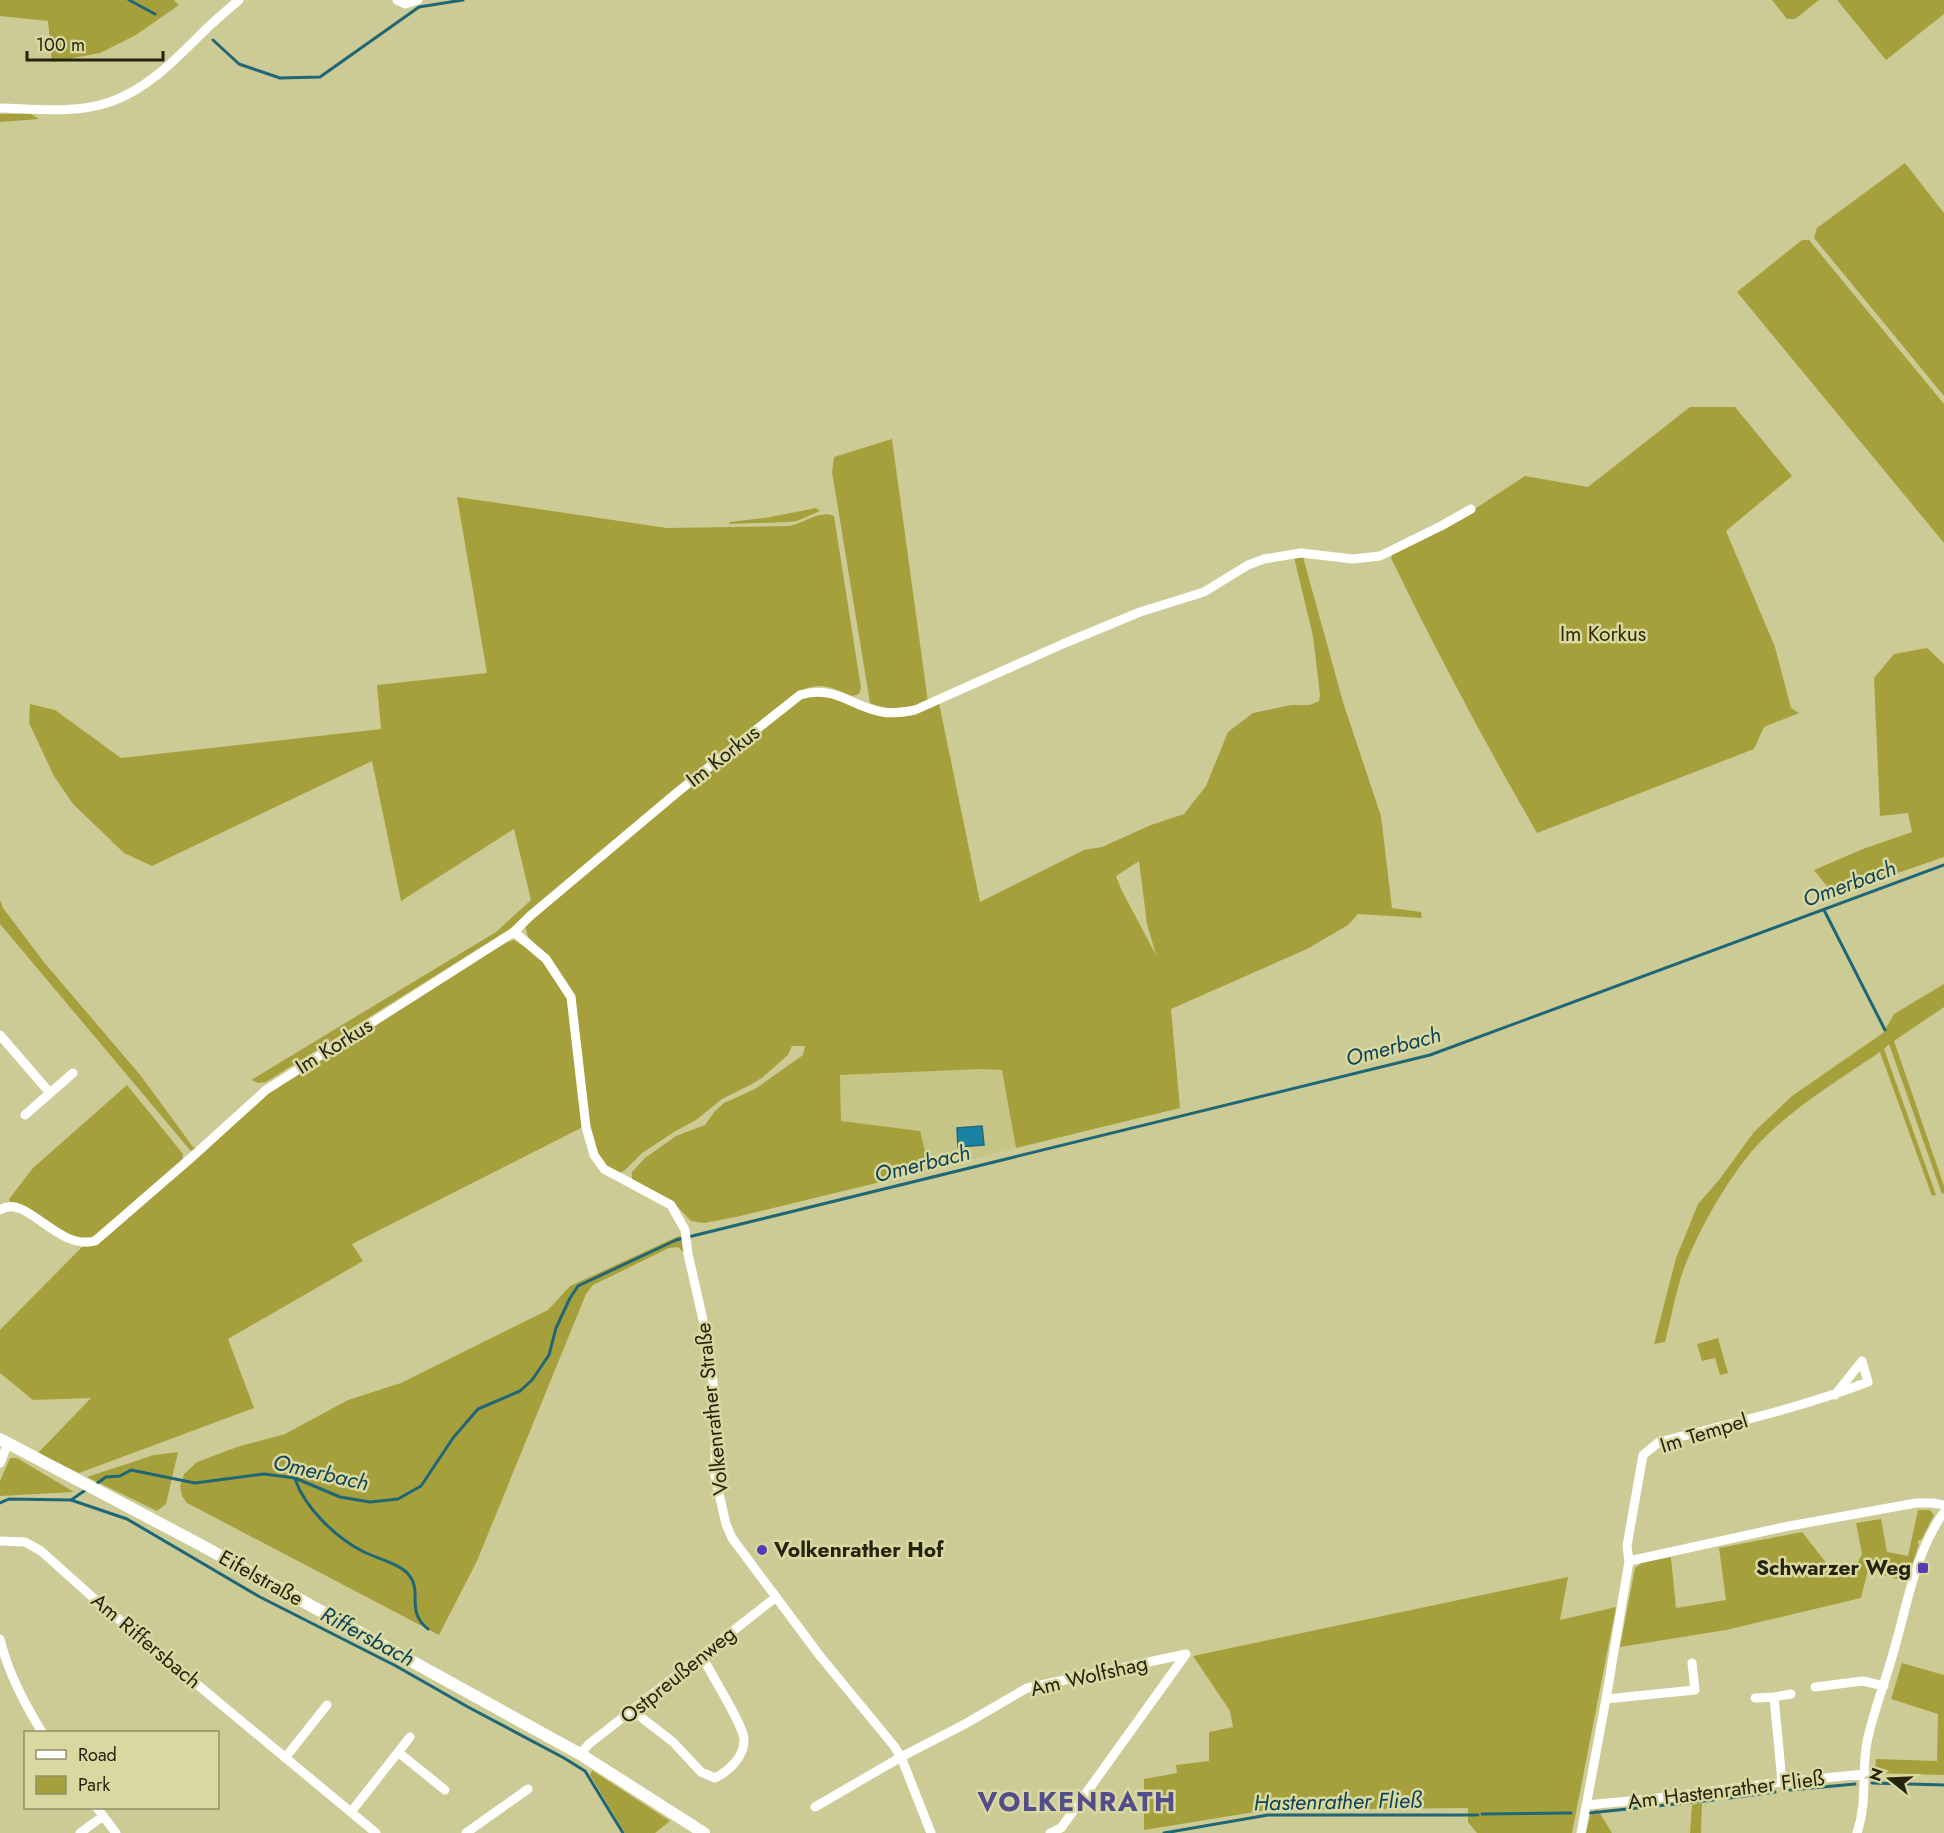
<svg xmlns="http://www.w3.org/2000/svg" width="1944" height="1833" font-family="Jost,sans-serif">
  <rect width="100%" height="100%" fill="#cdcb95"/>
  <path fill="#c7c586" d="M983,1069L1003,1070L1016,1148L930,1170L920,1131L841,1121L840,1075Z"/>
  <path fill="#a6a03c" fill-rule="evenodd" d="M0,0H174L179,5L136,35L100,53L52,62L48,21L0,16Z
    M1772,0H1819L1795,19H1787Z
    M1837,0H1944V14L1886,60Z
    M0,114H31L39,119L0,122Z
    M1905,163L1944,213V396L1814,238L1817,228Z
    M1802,240H1809L1944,404V543L1737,292Z
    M1690,407H1735L1792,476L1726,531L1775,647L1791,708L1799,713L1764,727L1754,749L1537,833C1485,743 1436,651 1391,558L1393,553L1473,510L1525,476L1588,487Z
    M892,439L928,702C905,708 893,712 870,703L832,472L834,457Z
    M457,497L667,528L789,526C802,524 821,509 834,516L861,688L859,694L852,696C828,686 823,682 798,691L534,907L511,928L266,1082L259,1083L251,1080L496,932L531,900L514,829L401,901L372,761L152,866L124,853L73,804L54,776L29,723L30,704L55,710L121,758L381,729L377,685L487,673Z
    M816,508L820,511L797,521L788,522L729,524L730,522L765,518Z
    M1294,557H1303L1343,702L1381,816L1392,908L1421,912L1422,918L1358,914L1348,925L1307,949L1171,1009L1180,1108L1016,1148L1002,1070L983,1069L840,1075L841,1121L920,1131L930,1170L736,1217L704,1223L691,1221L673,1202L632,1179V1172L645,1158L676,1136L705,1125L715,1111L724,1103L755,1089L803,1055L805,1046H792L788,1055L763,1077L752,1084L722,1099L696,1120L674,1132L642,1153L624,1171L619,1173L606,1166L597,1153L590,1126L577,1020L548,956L528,937L525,926L683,792L802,699L814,695H825L883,715L939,703L980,902L1084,850L1102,847L1151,825L1184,814L1206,786L1228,732L1253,713L1291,705H1310L1319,701L1320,695L1313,636ZM1139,861L1147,924L1156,955L1122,891L1116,876Z
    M1927,648L1944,664V857L1834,895L1814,870L1863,849L1912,832L1908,813L1880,816L1874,678L1894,654Z
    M0,900L3,908L43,961L141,1076L193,1147L197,1148L194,1151L190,1150L0,924Z
    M514,940L545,960L568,1001L583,1127L352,1244L363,1261L228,1339L254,1408L79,1473L38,1453L91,1398L33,1400L0,1373V1330L76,1253L82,1247L96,1243L271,1090L503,943Z
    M1944,984V1007L1894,1041L1944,1186V1193L1942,1194L1889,1044L1884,1049L1936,1195L1932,1196L1880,1052C1840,1079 1797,1105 1763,1139C1732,1171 1703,1222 1686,1263C1676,1288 1672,1316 1665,1342L1654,1344L1676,1258L1698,1204L1719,1180L1754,1132L1792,1096L1883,1033L1894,1014Z
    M127,1085L183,1154L182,1164L99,1234L86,1239H73L22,1206L10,1202L9,1199L33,1168Z
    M679,1236L683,1237L685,1254L678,1247L669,1248L593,1285L586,1294L477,1561L439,1635L187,1503L182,1496L180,1486L184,1474L197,1462L237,1447L285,1434L348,1400L401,1383L548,1310L570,1286Z
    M1718,1338L1728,1373L1720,1375L1715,1358L1702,1361L1697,1344Z
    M178,1452L166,1504L157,1511L87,1477L154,1455Z
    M10,1458H17L74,1492L0,1496V1481Z
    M1918,1510H1930L1934,1515L1921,1540H1919L1917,1543L1919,1544L1906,1582L1868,1570L1861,1598L1726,1630L1620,1647L1635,1568L1642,1563L1671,1557L1676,1608L1726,1600L1719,1548L1802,1532L1831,1569L1858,1562L1862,1554L1856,1523L1881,1519L1887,1552L1908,1556Z
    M1568,1577L1560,1620L1616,1607L1572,1833H1477L1468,1822V1808L1267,1810L1144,1830V1779L1177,1773L1176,1765L1209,1761V1732L1233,1727L1230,1711L1193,1656Z
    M1902,1663L1944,1675V1775L1875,1773L1876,1759L1937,1761L1938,1714L1891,1699Z
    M592,1771H593L670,1821L655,1833H625L590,1775Z
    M1702,1803L1701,1833H1690L1692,1805Z
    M1595,1810H1598L1612,1833H1586L1590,1816Z"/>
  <path fill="#1c82a3" stroke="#1f6677" stroke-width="1.5" d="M982,1126L984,1145L958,1147L957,1128Z"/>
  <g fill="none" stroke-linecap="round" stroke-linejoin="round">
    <path stroke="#1f6677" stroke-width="3" d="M129,0L155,14
      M213,40L239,64L280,78L320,77L419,7L463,0
      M1824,910L1885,1030
      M295,1479C305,1508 336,1538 364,1552C376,1558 401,1564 409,1575C423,1592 405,1611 428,1629
      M96,1484L106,1477L120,1476L131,1470L195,1483L264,1474L295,1478L340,1497L370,1502L398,1499L421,1486L453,1438L478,1409L520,1391L532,1380L549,1355L556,1328L570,1298L578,1286L676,1240L1430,1055L1944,865
      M71,1500L127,1519L260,1597L396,1666L468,1707L564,1758L585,1771L623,1833
      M0,1503L9,1499L71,1500L87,1489
      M1872,1783L1944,1785
      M1790,1790L1855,1784
      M1729,1798L1775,1792
      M1589,1813L1714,1800
      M1482,1814L1571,1813
      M1164,1833L1268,1815H1478"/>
    <path stroke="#fff" stroke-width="9" d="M397,0L405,4L418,0
      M0,108C36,109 75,114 110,102C147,89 174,61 201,34C213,22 226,11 239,0
      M514,932L546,959L571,997L586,1127L594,1155L604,1169L671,1205L685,1230L688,1254L708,1342L715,1399V1476L726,1524L732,1538L820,1656L894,1746L901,1757L931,1833
      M0,1035L50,1093
      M25,1115L73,1073
      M0,1210C26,1192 56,1251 95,1241L192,1157L266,1090L514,932L530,916L680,790L800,695C836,685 850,706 882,712C893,714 904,712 915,710L1065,643L1140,612L1204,592L1248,565L1264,559L1301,553L1353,559L1380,556L1441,526L1471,509
      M0,1463L8,1443
      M0,1541L25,1542L41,1551L98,1602L376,1833
      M1629,1561L1784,1527L1916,1503H1933L1944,1505
      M0,1639C8,1673 24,1703 42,1732
      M1815,1687L1863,1681L1884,1686
      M1755,1698L1774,1697
      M1606,1699L1695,1690L1692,1663
      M633,1711L673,1742L701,1772L715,1778C729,1771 745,1756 744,1739C743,1724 710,1673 702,1656
      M398,1752L445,1790
      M580,1754L589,1744L776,1597
      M285,1758L327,1705
      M1782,1782L1774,1697L1791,1694
      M1587,1805L1650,1799L1782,1782L1865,1774
      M815,1807L901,1757L965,1724L1027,1688L1186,1654
      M97,1808L116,1833
      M351,1812L410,1737
      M80,1833L103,1816
      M466,1833L528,1789
      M1050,1833L1061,1828L1186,1654
      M1581,1833L1606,1699L1629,1561L1627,1546L1643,1455L1659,1442C1729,1424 1800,1408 1868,1382L1862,1361L1835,1395
      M1857,1833C1868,1800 1861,1774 1867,1742C1873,1712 1886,1680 1894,1650C1908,1602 1915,1553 1944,1512"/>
    <path stroke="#fff" stroke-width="12" d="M0,1439L199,1544L580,1754L704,1833"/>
  </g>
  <g fill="#543db5" stroke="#dad8a1" stroke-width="2">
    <circle cx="762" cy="1550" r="6"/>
    <rect x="1917" y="1562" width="12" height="12" rx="3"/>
  </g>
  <g text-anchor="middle" stroke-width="5" stroke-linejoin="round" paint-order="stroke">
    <g font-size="21" fill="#2f2c00" stroke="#dad8a1">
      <text x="1603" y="641">Im Korkus</text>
    </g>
    <g font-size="21" fill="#25240f" stroke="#dad8a1">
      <text transform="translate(723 756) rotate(-38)" y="7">Im Korkus</text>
      <text transform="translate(334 1046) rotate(-32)" y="7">Im Korkus</text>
      <text transform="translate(712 1409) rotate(-96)" y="7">Volkenrather Straße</text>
      <text transform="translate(1704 1433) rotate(-17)" y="7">Im Tempel</text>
      <text transform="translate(261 1578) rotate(29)" y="7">Eifelstraße</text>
      <text transform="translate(146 1641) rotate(40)" y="7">Am Riffersbach</text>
      <text transform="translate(678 1675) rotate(-39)" y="7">Ostpreußenweg</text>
      <text transform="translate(1089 1676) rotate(-13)" y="7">Am Wolfshag</text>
      <text transform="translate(1726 1790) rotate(-7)" y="7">Am Hastenrather Fließ</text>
    </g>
    <g font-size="21" font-weight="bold" fill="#25240f" stroke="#dad8a1" text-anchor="start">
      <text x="774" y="1557">Volkenrather Hof</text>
      <text x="1911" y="1575" text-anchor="end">Schwarzer Weg</text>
    </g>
    <g font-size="22" font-style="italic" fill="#0e4457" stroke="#dad8a1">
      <text transform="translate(1849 883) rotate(-20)" y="8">Omerbach</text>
      <text transform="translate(1393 1046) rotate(-15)" y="8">Omerbach</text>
      <text transform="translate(922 1163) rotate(-14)" y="8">Omerbach</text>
      <text transform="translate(321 1472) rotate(13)" y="8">Omerbach</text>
      <text transform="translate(368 1636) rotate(28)" y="8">Riffersbach</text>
      <text transform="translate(1338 1801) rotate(-1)" y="8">Hastenrather Fließ</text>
    </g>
    <g font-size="27" font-weight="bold" letter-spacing="1.5" fill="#534d8c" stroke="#dad8a1">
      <text x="1077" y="1811">VOLKENRATH</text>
    </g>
  </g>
  <rect x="24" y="1731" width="195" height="78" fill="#dad8a1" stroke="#929067" stroke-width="1.5"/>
  <rect x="36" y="1750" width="30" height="9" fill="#ffffff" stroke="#929067" stroke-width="1.5"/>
  <text x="78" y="1761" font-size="18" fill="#25240f">Road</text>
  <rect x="36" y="1776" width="30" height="18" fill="#a6a03c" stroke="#929067" stroke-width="1.5"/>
  <text x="78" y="1791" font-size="18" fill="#25240f">Park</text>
  <g transform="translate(1890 1779) rotate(288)" stroke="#dad8a1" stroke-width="4.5" paint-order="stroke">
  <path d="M0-4.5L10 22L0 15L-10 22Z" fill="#25240f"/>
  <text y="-9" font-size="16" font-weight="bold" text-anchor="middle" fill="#25240f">N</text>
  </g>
  <path d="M27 51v9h136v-9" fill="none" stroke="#25240f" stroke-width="3"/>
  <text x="36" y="51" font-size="18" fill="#25240f" stroke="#dad8a1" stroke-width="4.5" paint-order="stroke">100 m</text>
</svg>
